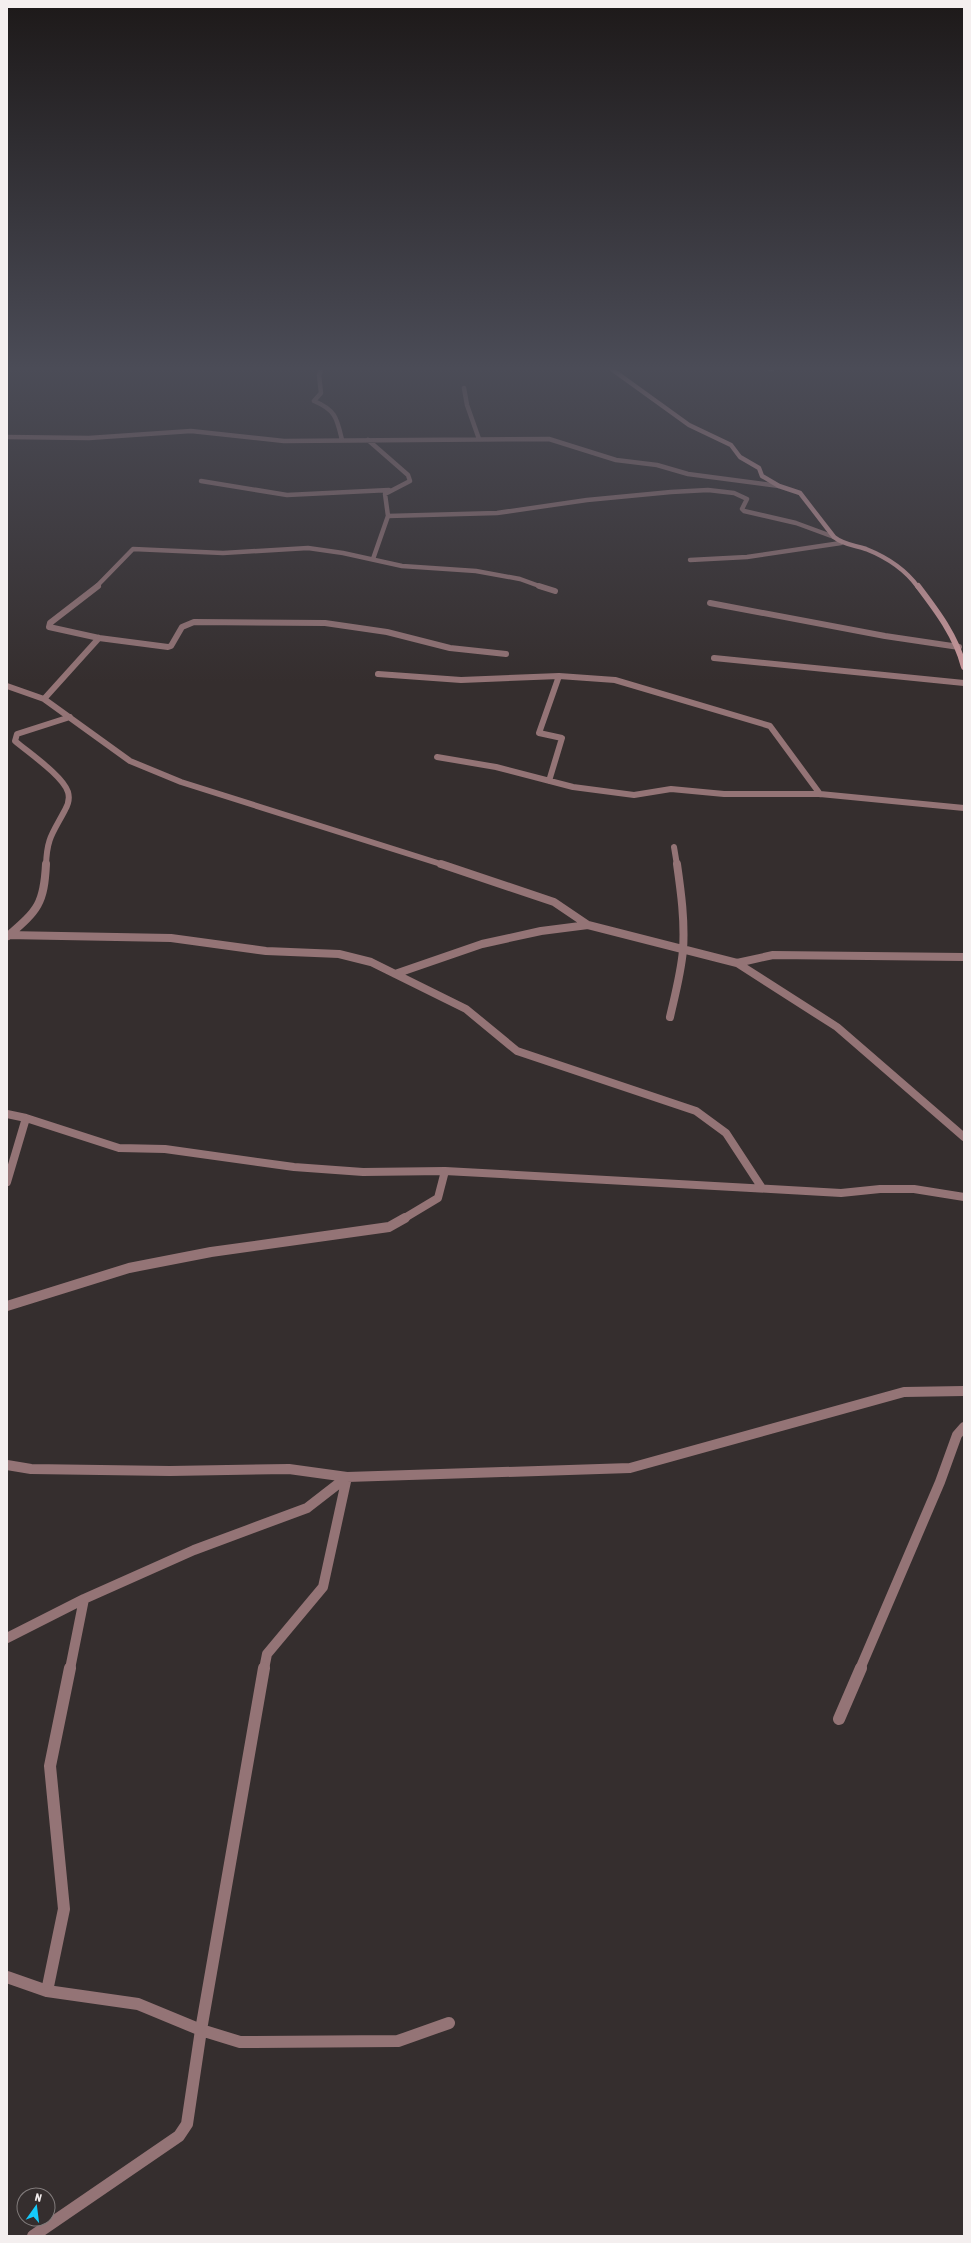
<svg xmlns="http://www.w3.org/2000/svg" width="971" height="2243" font-family="'Asap Condensed',sans-serif">
  <rect width="100%" height="100%" fill="#352e2e"/>
  <g fill="none" stroke-linecap="round" stroke-linejoin="round">
    <path stroke="#947476" stroke-width="4.5" d="M322,368L319,375L321,393L314,401C336,410 337,419 342,440
      M769,368L772,369
      M464,388L467,405L479,439
      M7,437L89,438L191,431L284,441L549,439L616,460L657,465L688,474L779,486
      M368,440L408,475L410,481L385,494L388,516L373,559
      M201,481L287,495L389,490
      M388,516L497,513L587,500L671,492L708,490L734,493L747,499L742,509L744,511L796,523L834,537
      M690,560L747,557L841,543
      M96,587L133,549L223,553L308,548L343,553L402,566L476,571L520,579L542,587"/>
    <path stroke="#947476" stroke-width="6" d="M98,586L50,623L49,627L99,638L168,647L171,646L182,627L194,622L325,623L387,632L450,648L506,654
      M539,586L555,591
      M710,603L885,636L959,647
      M714,658L964,683
      M378,674L461,680L559,676L615,680L770,726L820,794
      M7,686L44,699L130,761L181,782L444,865
      M44,699L99,638
      M437,757L496,767L573,787L634,795L671,789L724,794H820L964,808
      M549,781L562,738L539,733L559,676
      M674,847L677,865
      M46,865C47,837 53,833 65,810C68,805 70,799 68,792C63,776 29,753 15,741L17,734L70,717"/>
    <path stroke="#947476" stroke-width="8" d="M441,864L554,902L588,925L737,963L837,1027L964,1137
      M7,935L171,938L266,951L339,954L371,962L466,1009L517,1051L696,1111L726,1133L762,1188
      M8,936C38,910 44,904 46,864
      M737,963L773,955L964,957
      M395,974L482,944L541,931L588,925
      M670,1017C675,995 681,973 683,950C685,921 681,892 677,864
      M7,1114L26,1118L119,1148L165,1149L294,1167L363,1172L445,1171L841,1193L880,1189H914L964,1197
      M7,1182L26,1118
      M403,1219L438,1198L445,1171"/>
    <path stroke="#947476" stroke-width="10" d="M7,1306L129,1268L211,1252L389,1227L405,1218
      M7,1465L31,1469L170,1471L289,1469L347,1477L630,1468L904,1392L964,1391
      M7,1638L84,1599L194,1550L307,1508L347,1477
      M70,1669L84,1599
      M264,1669L267,1654L323,1587L347,1477
      M860,1669L940,1482L957,1435L964,1427"/>
    <path stroke="#947476" stroke-width="12" d="M839,1719L861,1668
      M7,1977L47,1991L138,2004L201,2030L240,2042L398,2041L449,2023
      M47,1991L64,1909L50,1766L70,1668
      M33,2236L179,2136L187,2124L201,2030L264,1668"/>
    <path stroke="#cc9a9d" stroke-width="4.5" d="M610,368L689,425L731,445L740,457L759,468L762,476L779,486L800,493L834,537C844,545 854,545 866,549C886,557 905,569 918,587"/>
    <path stroke="#cc9a9d" stroke-width="6" d="M918,586C937,611 956,636 964,667"/>
  </g>
  <linearGradient id="sky" x2="0" y2="1"><stop stop-color="#1d1919"/><stop offset="0.54" stop-color="#4b4c57"/><stop offset="1" stop-color="#4b4c57" stop-opacity="0"/></linearGradient>
  <rect width="971" height="682" fill="url(#sky)"/>
  <rect width="971" height="2243" fill="none" stroke="#f4efef" stroke-width="16"/>
  <g transform="translate(36 2207) rotate(14)"><circle r="19" fill="#352e2e" stroke="#817b7b"/>
  <path d="M0-3L7 15L0 10L-7 15Z" fill="#15cafb"/>
  <text y="-6" font-size="11" font-weight="bold" text-anchor="middle" fill="#f4efef">N</text>
  </g>
</svg>
